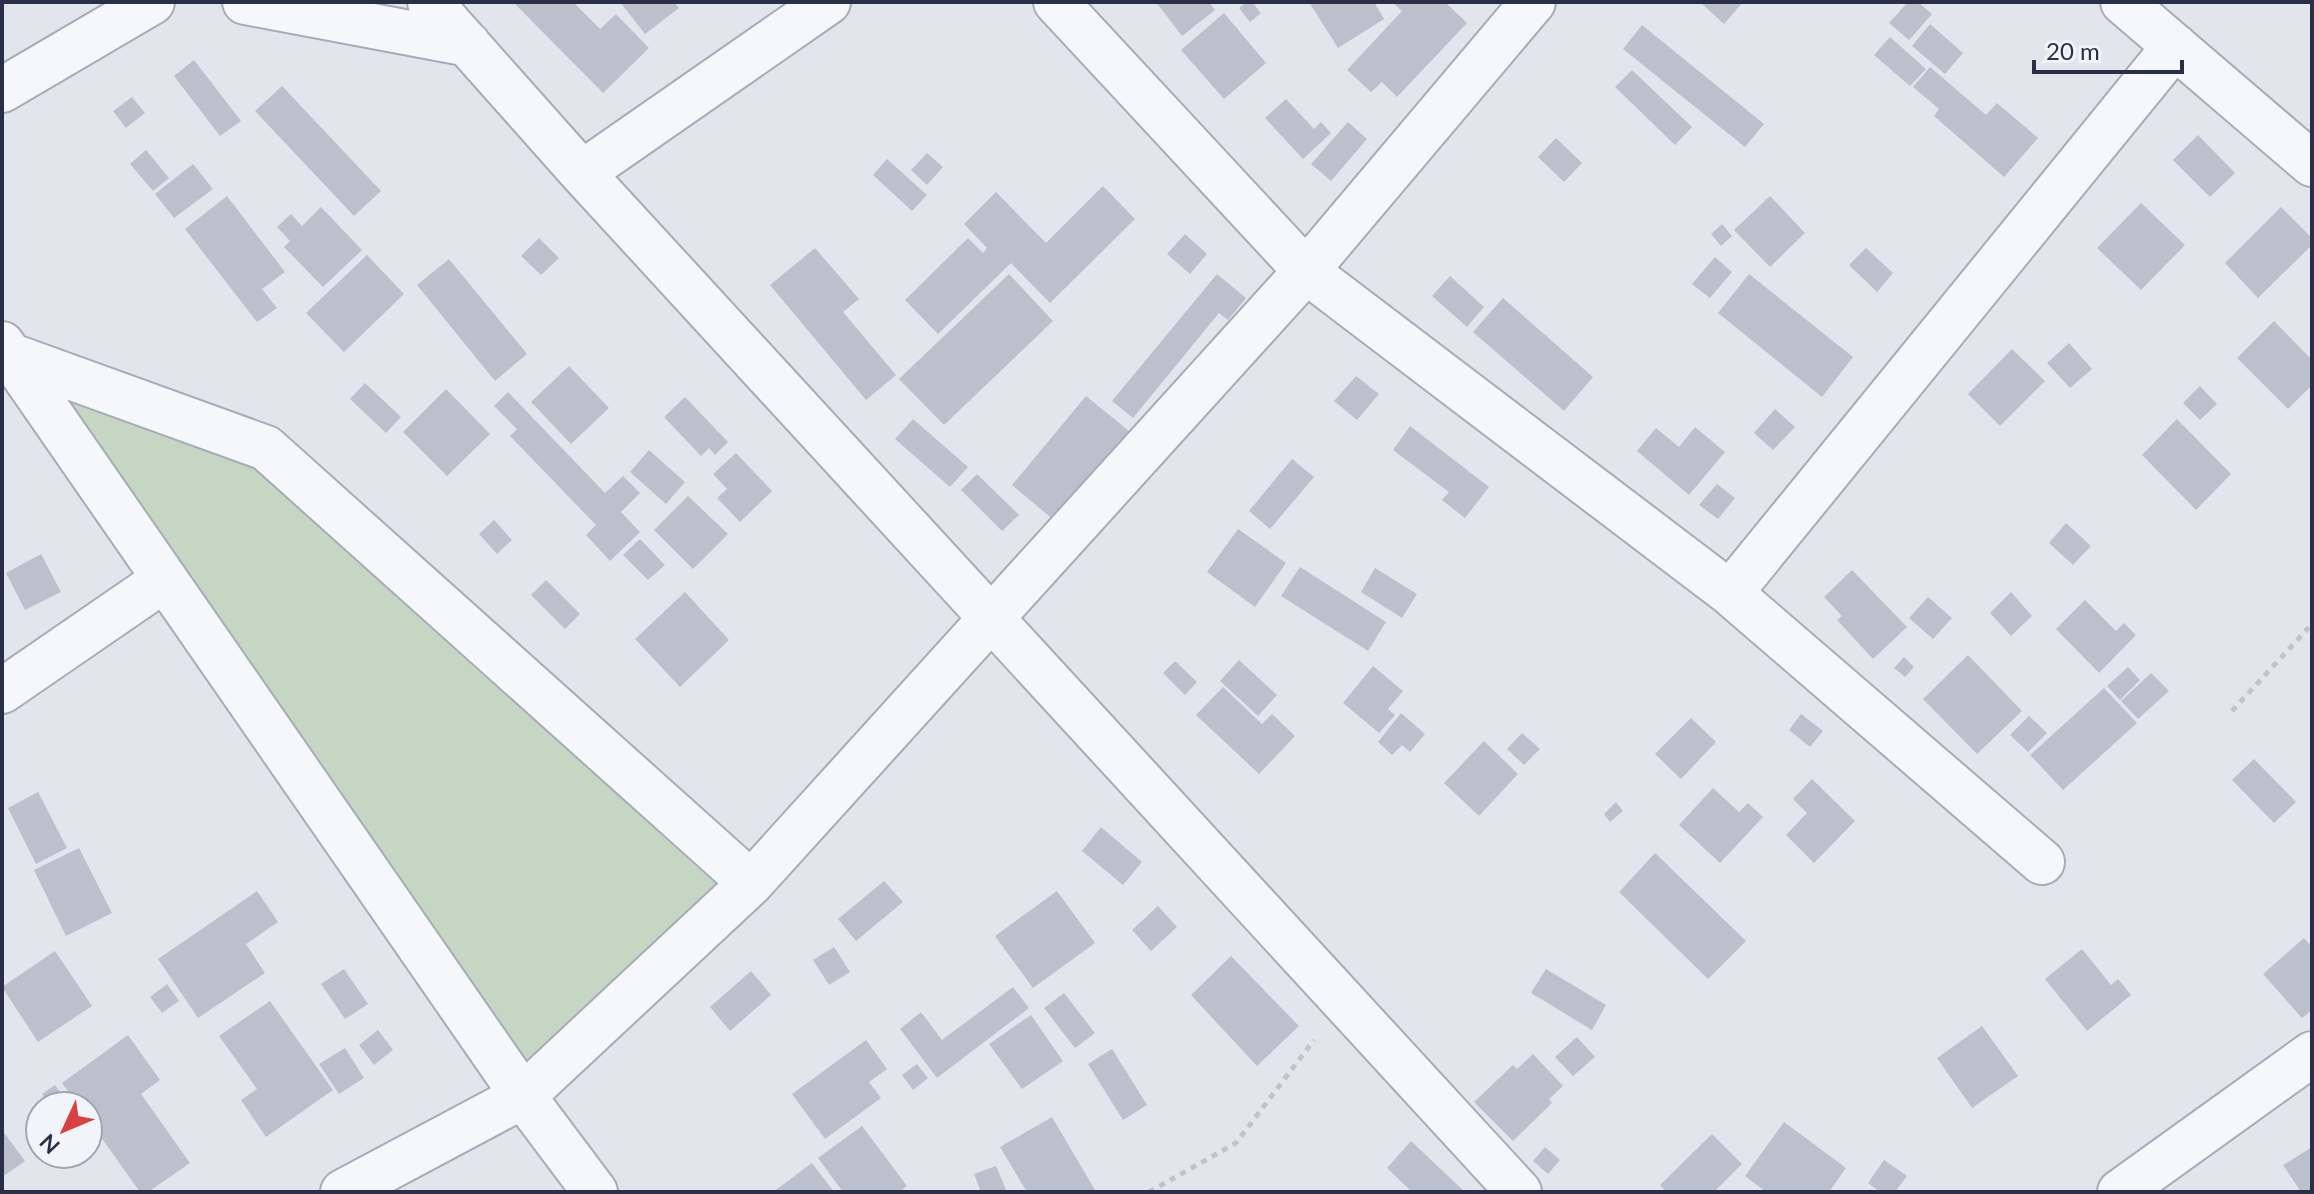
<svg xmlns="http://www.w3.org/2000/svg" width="2314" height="1194" font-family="Lato,sans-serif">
  <rect width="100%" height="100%" fill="#e3e5ec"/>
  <path fill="#c5d6c3" d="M9,355L266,448L751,883L523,1096Z"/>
  <path fill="#bcc0cc" d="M513,2H573L600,29L616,14L649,48L603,93Z
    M620,2H674L679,8L645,34Z
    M1156,2H1209L1215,10L1182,36Z
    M1246,2H1252L1261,13L1250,22L1239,8Z
    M1309,2H1374L1384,19L1338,48Z
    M1392,2H1445L1467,23L1397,97L1382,82L1371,92L1347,70L1402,11Z
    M1700,2H1743L1724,24Z
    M1908,2H1918L1932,14L1909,40L1889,23Z
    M1224,13L1266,63L1224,99L1181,50Z
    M1930,24L1963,53L1945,74L1912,46Z
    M1642,25L1764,124L1745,147L1623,49Z
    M1890,37L1926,69L1910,86L1874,55Z
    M194,60L241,121L220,136L174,76Z
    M1930,67L1986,115L1997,103L2038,138L2004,177L1934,116L1939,109L1913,87Z
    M1632,70L1692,127L1675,145L1615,87Z
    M282,86L381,191L354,216L255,111Z
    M132,97L145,113L126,128L113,111Z
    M1286,99L1314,129L1321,122L1331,133L1303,159L1265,118Z
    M1348,122L1367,139L1331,181L1311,164Z
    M2198,135L2235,173L2210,197L2173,160Z
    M1556,138L1582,163L1564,182L1538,157Z
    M146,150L169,178L153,191L130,164Z
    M927,153L943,167L927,185L911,170Z
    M887,159L927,195L912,211L873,175Z
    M193,164L213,189L174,218L155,194Z
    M1103,186L1135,219L1050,303L1011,263L938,334L905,300L968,238L983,253L987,248L964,224L996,192L1046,243Z
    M227,196L285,272L262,289L277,308L257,322L185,229Z
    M1770,196L1805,233L1770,267L1734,230Z
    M2141,203L2185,245L2141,290L2097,248Z
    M321,207L362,250L323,287L284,247L290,241L277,227L291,214L302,226Z
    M2281,207L2312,238V245L2258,298L2225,263Z
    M1722,224L1732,236L1721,246L1711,234Z
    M1185,234L1207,254L1190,274L1167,254Z
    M539,238L559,258L541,275L521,256Z
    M815,248L859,299L843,312L896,375L866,400L770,285Z
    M1866,248L1893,273L1877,292L1849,265Z
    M367,255L404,294L344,352L306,313Z
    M1715,257L1732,272L1710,298L1692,284Z
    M449,259L527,354L495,381L417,285Z
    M1009,274L1053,321L944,425L899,379Z
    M1217,274L1246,298L1228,320L1219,313L1133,418L1112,401Z
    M1749,274L1853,357L1822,397L1718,313Z
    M1450,276L1484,307L1467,327L1432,296Z
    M1503,298L1593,377L1564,411L1473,332Z
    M2274,321L2312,360V385L2288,409L2237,358Z
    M2069,343L2092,369L2070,388L2047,363Z
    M2012,349L2045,381L2000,426L1968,394Z
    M569,366L609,408L571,444L531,402Z
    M1356,376L1379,394L1357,420L1334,401Z
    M365,383L401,417L386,433L350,399Z
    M2200,386L2217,404L2200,420L2183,403Z
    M446,389L490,434L447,476L403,432Z
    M508,392L605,493L623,476L640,493L621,512L640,532L610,561L586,535L596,525L510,436L517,429L494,406Z
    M1086,396L1129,431L1055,521L1012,485Z
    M685,397L728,442L715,455L709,448L701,456L664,417Z
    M1775,409L1795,427L1773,450L1754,433Z
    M913,419L968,467L950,487L895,439Z
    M2177,419L2231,474L2196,510L2142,455Z
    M1410,426L1489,487L1465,518L1442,500L1449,492L1393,450Z
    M1695,427L1725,452L1689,495L1637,451L1656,428L1679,447Z
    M649,450L685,482L666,504L630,472Z
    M736,453L772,491L740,522L717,498L727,489L713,474Z
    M1292,459L1314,477L1270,529L1249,511Z
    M977,474L1019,515L1002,531L961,490Z
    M1717,484L1735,498L1718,519L1699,505Z
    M688,496L728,534L693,569L654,530Z
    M494,520L512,540L497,554L479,534Z
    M2066,523L2091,546L2073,565L2049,543Z
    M1238,529L1286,563L1255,607L1207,572Z
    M640,539L665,565L648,580L623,555Z
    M41,554L61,592L25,610L6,573Z
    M1300,567L1386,622L1368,651L1281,596Z
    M1375,568L1417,594L1402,618L1361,592Z
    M1852,570L1907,627L1873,659L1837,620L1842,616L1824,597Z
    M546,580L580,614L565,629L531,595Z
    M685,592L729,640L680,687L635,639Z
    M2011,592L2032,616L2011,636L1990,613Z
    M1928,597L1952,618L1933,639L1909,618Z
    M2085,600L2116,631L2124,623L2136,635L2099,673L2056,629Z
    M1968,655L2022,711L1977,754L1923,699Z
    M1904,657L1914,667L1905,677L1894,668Z
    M1239,660L1277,695L1258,716L1220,681Z
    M1175,661L1197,682L1185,695L1163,673Z
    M1373,666L1403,691L1388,709L1395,715L1379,733L1343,703Z
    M2128,667L2140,680L2120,700L2107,686Z
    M2151,673L2169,691L2138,719L2121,701Z
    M1223,687L1262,724L1272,714L1295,736L1259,774L1196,715Z
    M2104,688L2137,723L2063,790L2030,755Z
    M1401,713L1425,734L1410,752L1402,745L1392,755L1378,742Z
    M1801,714L1823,731L1810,747L1789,730Z
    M2029,716L2047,733L2028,752L2010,735Z
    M1691,718L1716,742L1681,779L1655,754Z
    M1522,733L1540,749L1524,765L1507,749Z
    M1484,741L1518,774L1479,816L1444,783Z
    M2254,759L2296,802L2274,823L2232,780Z
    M1812,779L1855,821L1814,863L1786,835L1807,813L1793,799Z
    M1713,788L1739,812L1748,803L1763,817L1720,863L1679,825Z
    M38,792L67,848L36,864L8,808Z
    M1616,802L1623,811L1610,822L1604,814Z
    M1101,827L1142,862L1123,885L1082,851Z
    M79,848L112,913L66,936L34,870Z
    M1655,853L1746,941L1708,979L1619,892Z
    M884,881L903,902L856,941L838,919Z
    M257,891L278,922L246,944L265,973L198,1018L158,959Z
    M1057,891L1095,943L1033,988L995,936Z
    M1158,906L1177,927L1151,951L1132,930Z
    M2304,938L2312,947V1010L2302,1018L2263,974Z
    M834,947L850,972L829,985L813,960Z
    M2082,949L2111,985L2118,979L2131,995L2087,1031L2045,979Z
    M55,951L92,1006L38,1042L2,987Z
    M1231,956L1299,1026L1257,1066L1191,995Z
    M344,969L368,1004L345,1019L321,984Z
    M1546,969L1606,1005L1592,1030L1531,993Z
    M751,971L771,995L730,1031L710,1007Z
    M167,984L179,1001L162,1013L150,997Z
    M1013,987L1029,1008L937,1078L900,1029L921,1012L942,1040Z
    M1064,993L1095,1033L1075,1048L1044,1008Z
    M270,1001L333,1090L266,1137L241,1100L257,1089L219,1036Z
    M1031,1015L1063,1061L1022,1089L989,1044Z
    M1982,1026L2018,1076L1972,1108L1937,1058Z
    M378,1030L393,1050L374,1065L359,1045Z
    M128,1035L160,1080L141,1094L190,1163L148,1192H140L88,1119V1106H79L62,1083Z
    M1577,1037L1595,1057L1573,1076L1555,1057Z
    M866,1040L887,1069L869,1082L881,1098L825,1139L792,1094Z
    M345,1048L364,1078L339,1094L319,1064Z
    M1112,1049L1147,1105L1123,1120L1088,1064Z
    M1533,1054L1563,1086L1549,1099L1552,1103L1513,1141L1474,1102L1513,1065L1517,1069Z
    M917,1064L928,1078L913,1090L902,1075Z
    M55,1085L66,1101L61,1106H51L42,1094Z
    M1052,1117L1095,1190L1092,1192H1027L1000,1147Z
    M1784,1122L1846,1168L1829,1192H1766L1745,1176Z
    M862,1126L907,1186L899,1192H843L818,1158Z
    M2,1130L25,1161L2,1177Z
    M1712,1134L1742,1164L1714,1192H1666L1660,1185Z
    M1411,1141L1465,1192H1412L1387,1168Z
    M1545,1147L1560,1160L1548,1174L1533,1161Z
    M2312,1147V1192H2301L2283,1165Z
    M1884,1160L1907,1176L1895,1192H1880L1868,1183Z
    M812,1163L834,1192H773Z
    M996,1166L1007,1192H981L974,1174Z"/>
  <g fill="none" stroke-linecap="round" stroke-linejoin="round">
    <g stroke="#a7abb7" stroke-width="48">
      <path id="minor" d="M245,2L468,44
        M430,2L582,173L1519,1192
        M1056,2L1306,271L1730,593L2042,862
        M2123,2L2312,164
        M2,90L152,2
        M582,173L828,2
        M2,344L523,1096L595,1192
        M9,355L266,448L751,883
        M1730,593L2175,46
        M2,691L165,579
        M343,1192L523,1096L751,883L1306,271L1533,2
        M2120,1192L2312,1054"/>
    </g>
    <path stroke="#c1c3cb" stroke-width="5" stroke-dasharray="6 6" stroke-linecap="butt" d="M2232,711L2312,624
      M1149,1192L1236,1143L1314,1040"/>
    <use href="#minor" stroke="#f6f7fa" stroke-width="44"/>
  </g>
  <rect width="2314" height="1194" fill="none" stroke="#292f46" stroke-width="8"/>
  <g transform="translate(64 1130) rotate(226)"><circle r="38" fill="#f3f4f9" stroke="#a2a5b1" stroke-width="2"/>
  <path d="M0-6L14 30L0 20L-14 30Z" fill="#d84142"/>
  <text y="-12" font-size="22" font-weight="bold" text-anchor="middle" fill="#292f46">N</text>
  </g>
  <path d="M2034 60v12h148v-12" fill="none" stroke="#292f46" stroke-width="4"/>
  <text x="2046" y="60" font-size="24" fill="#292f46" stroke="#f3f4f9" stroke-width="6" paint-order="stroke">20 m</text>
</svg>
